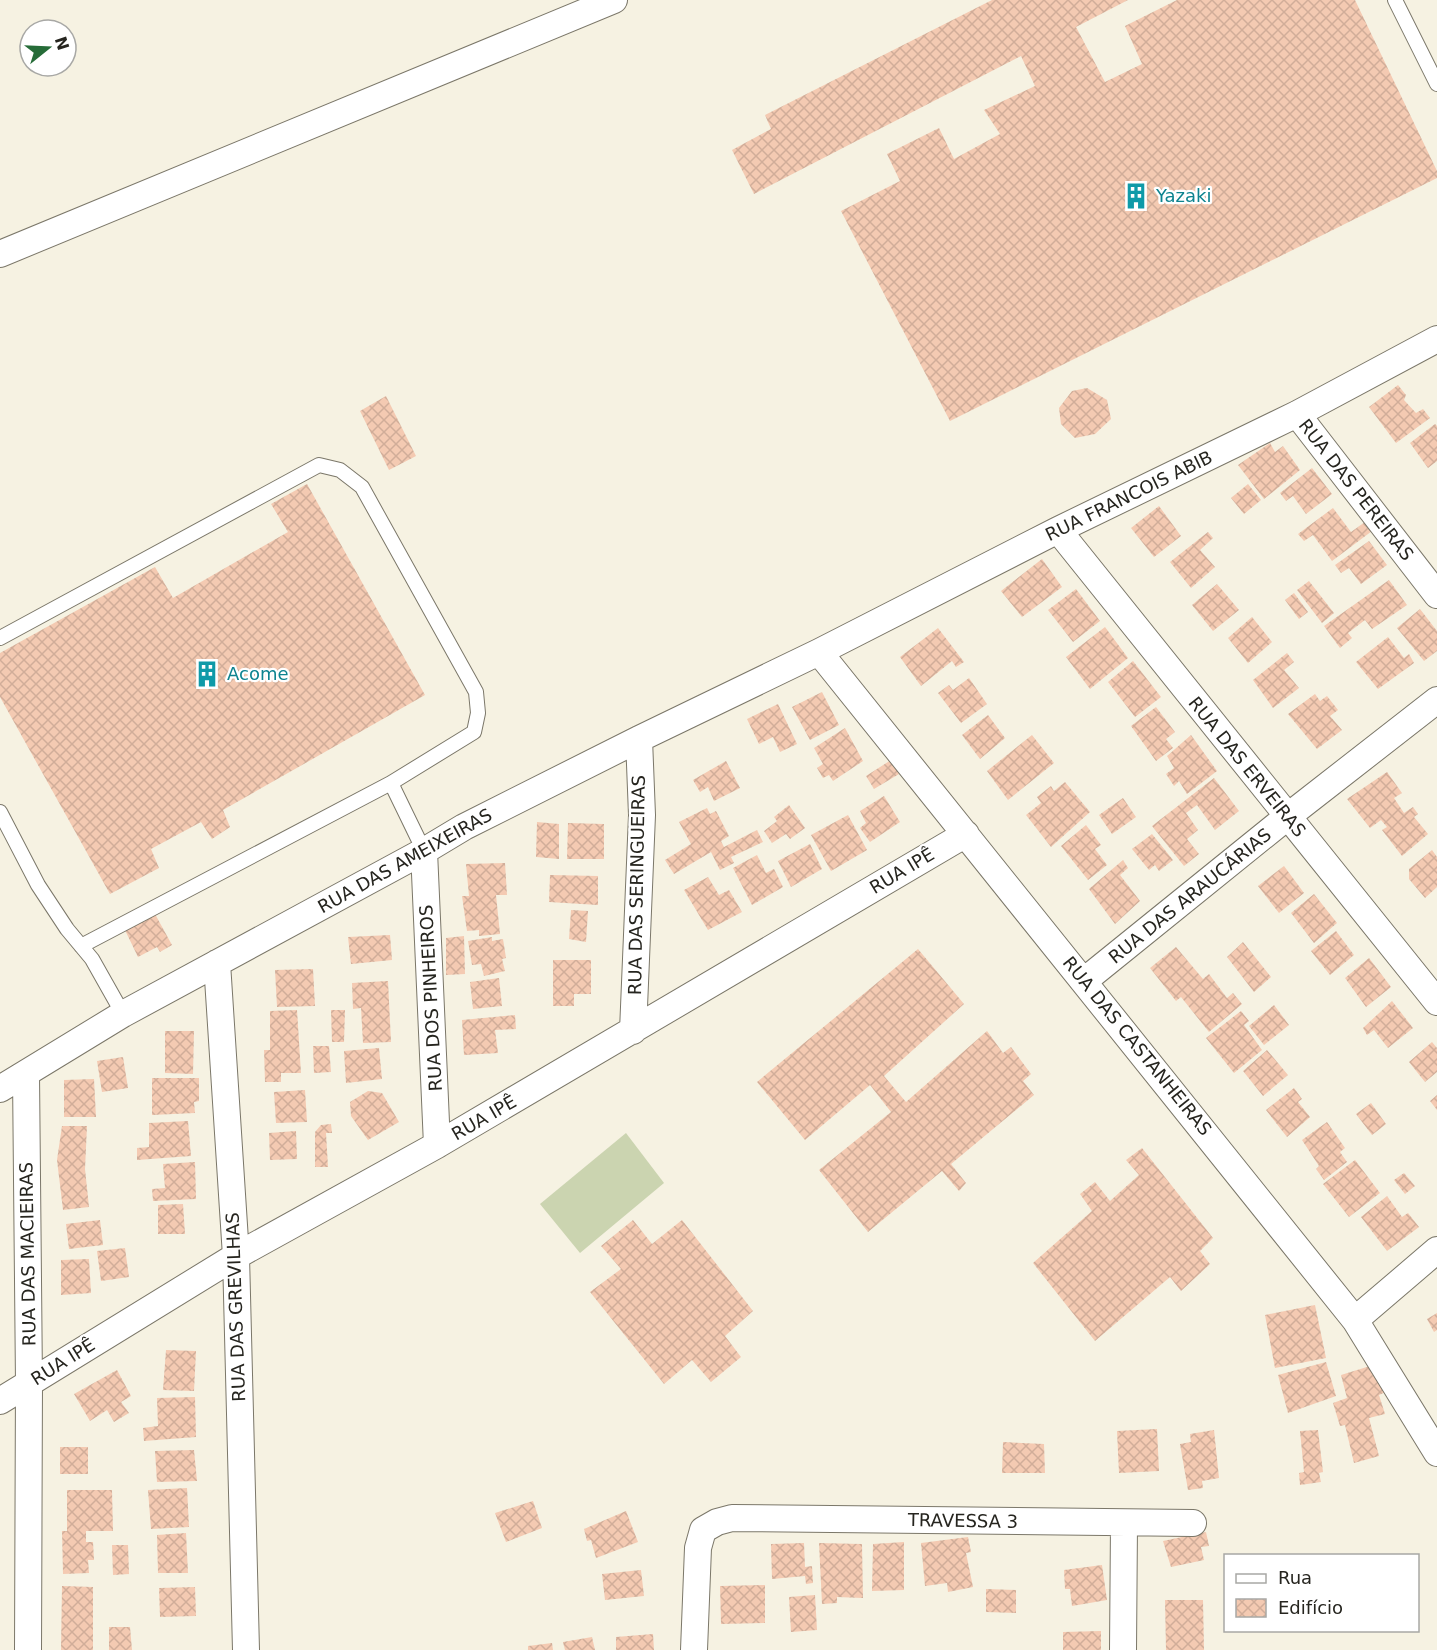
<svg xmlns="http://www.w3.org/2000/svg" width="1437" height="1650" font-family="'DejaVu Sans',sans-serif">
  <defs>
    <pattern id="building-cross-hatch" width="8" height="8" patternUnits="userSpaceOnUse" patternTransform="scale(1.5)"><rect width="8" height="8" fill="#f4cab2"/><path d="M0 0l8 8M0 8l8-8" fill="none" stroke="#d1ad99"/></pattern>
  </defs>
  <rect width="100%" height="100%" fill="#f6f2e2"/>
  <path fill="#cbd4b0" d="M626,1133L664,1183L580,1253L540,1204Z"/>
  <path fill="url(#building-cross-hatch)" d="M992,0H1128L1076,27L1105,82L1142,64L1125,26L1177,0H1355L1437,171V178L950,421L841,211L900,181L887,154L939,128L954,159L1000,134L984,110L1035,86L1021,56L754,194L732,150L771,129L765,115Z
    M1398,385L1406,395L1404,400L1416,413L1423,409L1430,418L1396,443L1369,407Z
    M1087,388L1107,400L1111,419L1095,434L1075,438L1061,424L1059,408L1072,391Z
    M386,396L416,456L389,470L360,411Z
    M1435,424L1437,426V461L1428,468L1410,443Z
    M1270,443L1275,452L1283,446L1300,470L1264,499L1238,465Z
    M1312,468L1332,494L1306,514L1293,496L1286,501L1280,493Z
    M307,484L425,695L223,810L230,827L212,839L201,822L151,849L159,868L110,894L0,697V653L155,567L173,598L288,532L271,504Z
    M1248,484L1261,500L1244,514L1231,498Z
    M1159,506L1181,536L1154,557L1131,528Z
    M1333,508L1351,532L1365,522L1372,531L1332,561L1313,535L1304,541L1298,534Z
    M1208,532L1213,538L1200,550L1215,567L1191,588L1170,562Z
    M1369,541L1387,565L1361,584L1349,568L1341,573L1335,565Z
    M1042,559L1062,587L1022,617L1001,591Z
    M1389,580L1407,605L1372,629L1365,620L1348,633L1352,638L1340,648L1324,626Z
    M1309,581L1334,613L1322,623L1297,590Z
    M1217,584L1239,610L1213,631L1192,605Z
    M1076,589L1100,621L1073,642L1048,610Z
    M1294,593L1308,612L1299,619L1285,600Z
    M1420,609L1437,631V651L1424,661L1397,628Z
    M1252,617L1272,642L1248,663L1228,638Z
    M1105,627L1128,658L1090,689L1066,657Z
    M938,628L964,662L956,667L952,661L921,686L900,657Z
    M1388,637L1404,658L1409,654L1414,663L1378,689L1356,662Z
    M1287,653L1294,662L1284,670L1299,688L1273,708L1253,680Z
    M1133,661L1161,697L1135,717L1108,682Z
    M969,678L987,704L961,723L938,693L949,685L953,690Z
    M822,692L839,725L810,740L792,707Z
    M1315,694L1320,701L1327,696L1338,710L1330,716L1342,730L1317,749L1288,714Z
    M778,704L797,744L780,752L773,737L759,744L747,719Z
    M1156,707L1175,732L1166,739L1173,748L1156,761L1131,726Z
    M988,715L1005,738L980,759L962,735Z
    M845,728L863,761L833,781L829,775L823,778L817,768L823,764L814,748Z
    M1032,735L1054,763L1008,800L987,771Z
    M1191,735L1217,771L1187,794L1179,781L1174,786L1166,774L1174,768L1167,756Z
    M891,760L899,774L874,789L866,776Z
    M726,761L740,788L714,801L708,787L700,792L693,780Z
    M1387,772L1402,793L1394,798L1404,813L1413,807L1418,814L1414,817L1428,834L1402,856L1382,830L1387,827L1381,820L1370,828L1347,799Z
    M1214,778L1239,811L1215,830L1197,805L1186,813L1198,830L1187,839L1199,854L1184,866L1152,826Z
    M1065,782L1090,812L1051,847L1026,815L1041,803L1037,797L1051,786L1054,791Z
    M884,796L900,822L870,842L860,828L866,823L860,811Z
    M1123,798L1136,817L1112,834L1099,815Z
    M789,805L805,828L790,839L786,834L772,843L764,831L777,821L774,817Z
    M707,808L710,814L716,811L729,836L721,841L724,847L757,830L763,842L731,857L734,863L720,870L711,852L674,874L665,860L691,844L679,822Z
    M848,815L867,850L831,871L811,835Z
    M537,822L559,824V859L536,857Z
    M568,823L604,824V859H567Z
    M1086,825L1101,845L1095,849L1107,865L1088,880L1061,846Z
    M1152,834L1173,860L1159,871L1155,865L1149,870L1132,849Z
    M810,844L822,869L791,887L778,861Z
    M1432,850L1437,857V887L1425,898L1409,879V869Z
    M757,855L766,873L774,869L783,887L752,905L733,868Z
    M1123,860L1128,868L1120,875L1140,901L1115,924L1089,889Z
    M505,863L507,895H496L500,934L479,936V930L467,931L462,896H469L466,864Z
    M1284,866L1304,893L1279,913L1258,886Z
    M550,875L598,876V905L549,902Z
    M708,877L719,895L729,890L742,912L708,930L684,890Z
    M1314,894L1337,923L1314,943L1291,913Z
    M571,910L588,911L586,942L569,939Z
    M155,914L172,945L160,952L157,947L138,957L124,928Z
    M1336,931L1354,955L1330,975L1311,951Z
    M390,935L392,960L351,964L348,937Z
    M464,936L465,974L446,975V938Z
    M492,937V941L503,939L506,958L502,959L505,971L484,976L481,964L472,965L468,941Z
    M1243,942L1271,977L1254,992L1227,957Z
    M1176,947L1203,979L1209,974L1227,998L1233,993L1242,1004L1209,1032L1181,997L1176,1001L1150,968Z
    M918,949L964,1004L884,1076L906,1102L987,1031L1003,1053L1011,1047L1031,1074L1023,1081L1034,1095L951,1164L966,1183L959,1191L942,1171L868,1232L819,1170L891,1112L870,1085L805,1140L757,1082Z
    M1369,958L1391,987L1366,1007L1345,978Z
    M553,960H591V994H574V1006H553Z
    M313,969L315,1006L277,1007L275,970Z
    M499,978L502,1006L473,1009L470,982Z
    M388,981L391,1042L363,1043L361,1008L353,1009L352,983Z
    M1392,1001L1413,1028L1388,1048L1374,1030L1367,1035L1363,1028Z
    M1274,1005L1289,1025L1264,1045L1249,1026Z
    M297,1010L301,1073H281V1082H265L264,1050H270V1011Z
    M331,1010H345L344,1042H332Z
    M1241,1011L1249,1021L1244,1025L1262,1050L1234,1073L1206,1038Z
    M515,1015L516,1029L495,1030L498,1053L464,1055L462,1020Z
    M165,1031H194L193,1074L165,1073Z
    M1432,1042L1437,1048V1072L1425,1082L1409,1062Z
    M313,1046H329L331,1072L314,1073Z
    M379,1048L382,1079L346,1083L344,1051Z
    M1267,1050L1288,1075L1263,1096L1243,1071Z
    M123,1057L128,1088L102,1092L97,1061Z
    M152,1078H199V1101L194,1102L195,1113L152,1115Z
    M94,1079L96,1117H64V1080Z
    M1294,1088L1302,1099L1298,1102L1310,1117L1287,1137L1266,1110Z
    M305,1090L307,1122L276,1123L274,1092Z
    M368,1091L382,1093L399,1122L368,1140L351,1116L350,1102Z
    M1437,1095V1110L1430,1101Z
    M1371,1103L1386,1124L1372,1135L1356,1114Z
    M188,1121L191,1156L137,1160V1148L149,1147V1123Z
    M1327,1122L1345,1148L1340,1152L1347,1162L1324,1180L1316,1169L1319,1166L1302,1140Z
    M331,1124L332,1133H326L328,1167H315V1132L321,1125Z
    M62,1126H87L85,1169L89,1207L63,1210L57,1160Z
    M296,1131L297,1159L270,1160L269,1133Z
    M1142,1148L1213,1238L1200,1251L1210,1264L1181,1291L1170,1277L1095,1341L1033,1263L1092,1211L1080,1194L1095,1182L1110,1201L1139,1175L1126,1160Z
    M1355,1160L1380,1193L1349,1217L1323,1184Z
    M195,1162L196,1199L153,1201L152,1189L165,1188L163,1164Z
    M1404,1173L1415,1186L1405,1194L1394,1180Z
    M1387,1196L1402,1217L1408,1213L1419,1227L1387,1251L1361,1217Z
    M183,1204L185,1234H158V1205Z
    M100,1220L103,1245L69,1249L66,1224Z
    M633,1220L652,1244L682,1220L753,1311L725,1336L741,1357L711,1382L692,1360L664,1384L590,1292L621,1269L601,1246Z
    M125,1248L129,1277L101,1281L97,1251Z
    M89,1259L91,1293L61,1295V1260Z
    M1315,1305L1326,1358L1275,1368L1265,1315Z
    M1437,1313V1330L1434,1332L1427,1319Z
    M166,1350L196,1351L194,1391L163,1390Z
    M1326,1362L1336,1396L1288,1413L1278,1375Z
    M1370,1366L1373,1376L1383,1375L1388,1391L1379,1395L1385,1414L1369,1418L1379,1456L1354,1463L1345,1425L1340,1426L1333,1403L1347,1398L1341,1375Z
    M117,1370L131,1396L121,1402L129,1413L114,1422L107,1410L90,1421L74,1394Z
    M195,1397L196,1437L144,1441L143,1428L158,1426L157,1398Z
    M1157,1429L1159,1471L1119,1473L1117,1431Z
    M1214,1430L1219,1478L1202,1481L1203,1488L1188,1490L1180,1444L1191,1442L1190,1434Z
    M1318,1430L1323,1472L1319,1473L1321,1482L1300,1485L1299,1473L1304,1472L1300,1431Z
    M1003,1442L1044,1444L1045,1473H1002Z
    M60,1447H88V1474H60Z
    M194,1450L197,1481L157,1482L155,1451Z
    M187,1488L189,1527L151,1529L148,1490Z
    M67,1490H112L113,1531H86V1542H93L94,1560H88L89,1573L63,1574L62,1531H67Z
    M533,1501L542,1528L506,1542L495,1513Z
    M626,1511L638,1542L596,1558L591,1540L587,1541L584,1529Z
    M1206,1532L1209,1546L1201,1547L1204,1560L1171,1567L1163,1541Z
    M186,1533L188,1573H158L157,1535Z
    M968,1537L971,1552L966,1553L973,1587L948,1592L947,1583L925,1586L921,1543Z
    M904,1542V1590L872,1591L873,1544Z
    M804,1543L805,1567L812,1566L813,1583L806,1584L805,1576L772,1579L771,1544Z
    M819,1543L862,1544L863,1598L837,1597V1603L822,1604Z
    M112,1545H128L129,1574L113,1575Z
    M1102,1565L1107,1600L1072,1606L1070,1589H1065L1064,1570Z
    M641,1570L644,1596L605,1600L602,1574Z
    M765,1585V1623L721,1624L720,1586Z
    M62,1586L93,1587V1650H61Z
    M195,1587L196,1616L160,1617L159,1588Z
    M986,1589L1016,1590V1613L986,1612Z
    M815,1595L817,1630L791,1632L789,1597Z
    M1165,1600H1203L1204,1650H1166Z
    M109,1627H130L132,1650H109Z
    M1101,1631V1650H1063V1632Z
    M653,1634L654,1650H616V1637Z
    M592,1637L595,1650H565L563,1642Z
    M552,1643L553,1650H528V1646Z"/>
  <g fill="none" stroke-linecap="round" stroke-linejoin="round">
    <g stroke="#7b7769" stroke-width="16">
      <path id="service" d="M1395,0L1437,84
        M0,638L319,465L340,470L362,487L476,692L478,713L474,732L391,783L81,946
        M391,783L424,851
        M0,812L38,885L67,929L92,959L123,1014"/>
    </g>
    <g stroke="#7b7769" stroke-width="28">
      <path id="minor" d="M0,254L614,0
        M1297,414L1437,595
        M1058,530L1437,1002
        M819,652L1355,1320L1437,1453
        M424,851L437,1145
        M217,963L236,1256L246,1650
        M1084,981L1287,817L1437,700
        M633,1031L642,815L639,739
        M26,1075L29,1383L28,1650
        M0,1089L123,1014L424,851L464,827L639,739L819,652L1058,530L1297,414L1437,339
        M1355,1320L1437,1250
        M0,1401L236,1256L437,1145L966,834
        M694,1650L698,1548L703,1530L717,1522L732,1518L1193,1523
        M1123,1650L1124,1524"/>
    </g>
    <use href="#service" stroke="#fff" stroke-width="14"/>
    <use href="#minor" stroke="#fff" stroke-width="26"/>
  </g>
  <defs>
    <g id="building-bare" transform="scale(2.07)"><path d="M-4-6H4V6H1V3H-1V6H-4ZM-2.5-4.3h1.7v1.8h-1.7ZM.8-4.3h1.7v1.8H.8ZM-2.5-1h1.7V.8h-1.7ZM.8-1h1.7V.8H.8Z" fill="#0f9aa8" stroke="#fff" stroke-width="2.5" paint-order="stroke"/></g>
  </defs>
  <g fill-rule="evenodd">
    <use href="#building-bare" x="1136" y="196"/>
    <use href="#building-bare" x="207" y="674"/>
  </g>
  <g text-anchor="middle" stroke-width="4.5" stroke-linejoin="round" paint-order="stroke">
    <g font-size="18" fill="#0d838f" stroke="#fff" text-anchor="start">
      <text x="1156" y="202">Yazaki</text>
      <text x="227" y="680">Acome</text>
    </g>
    <g font-size="18" fill="#26251f" stroke="#fff">
      <text transform="translate(1356 490) rotate(52)" y="6">RUA DAS PEREIRAS</text>
      <text transform="translate(1129 496) rotate(-26)" y="6">RUA FRANCOIS ABIB</text>
      <text transform="translate(1247 767) rotate(51)" y="6">RUA DAS ERVEIRAS</text>
      <text transform="translate(405 861) rotate(-29)" y="6">RUA DAS AMEIXEIRAS</text>
      <text transform="translate(902 871) rotate(-31)" y="6">RUA IPÊ</text>
      <text transform="translate(637 885) rotate(-89)" y="6">RUA DAS SERINGUEIRAS</text>
      <text transform="translate(1190 896) rotate(-39)" y="6">RUA DAS ARAUCÁRIAS</text>
      <text transform="translate(431 998) rotate(-93)" y="6">RUA DOS PINHEIROS</text>
      <text transform="translate(1137 1046) rotate(51)" y="6">RUA DAS CASTANHEIRAS</text>
      <text transform="translate(484 1118) rotate(-30)" y="6">RUA IPÊ</text>
      <text transform="translate(28 1254) rotate(-91)" y="6">RUA DAS MACIEIRAS</text>
      <text transform="translate(236 1307) rotate(-92)" y="6">RUA DAS GREVILHAS</text>
      <text transform="translate(63 1362) rotate(-32)" y="6">RUA IPÊ</text>
      <text transform="translate(963 1521) rotate(1)" y="6">TRAVESSA 3</text>
    </g>
  </g>
  <rect x="1224" y="1554" width="195" height="78" fill="#ffffff" stroke="#a8a8a5" stroke-width="1.5"/>
  <rect x="1236" y="1574" width="30" height="9" fill="#ffffff" stroke="#a8a8a5" stroke-width="1.5"/>
  <text x="1278" y="1584" font-size="18" fill="#26251f">Rua</text>
  <rect x="1236" y="1599" width="30" height="18" fill="url(#building-cross-hatch)" stroke="#a8a8a5" stroke-width="1.5"/>
  <text x="1278" y="1614" font-size="18" fill="#26251f">Edifício</text>
  <g transform="translate(48 48) rotate(72)"><circle r="28" fill="#ffffff" stroke="#a8a8a5" stroke-width="1.5"/>
  <path d="M0-4.5L10 22L0 15L-10 22Z" fill="#266c38"/>
  <text y="-9" font-size="16" font-weight="bold" text-anchor="middle" fill="#26251f">N</text>
  </g>
</svg>
